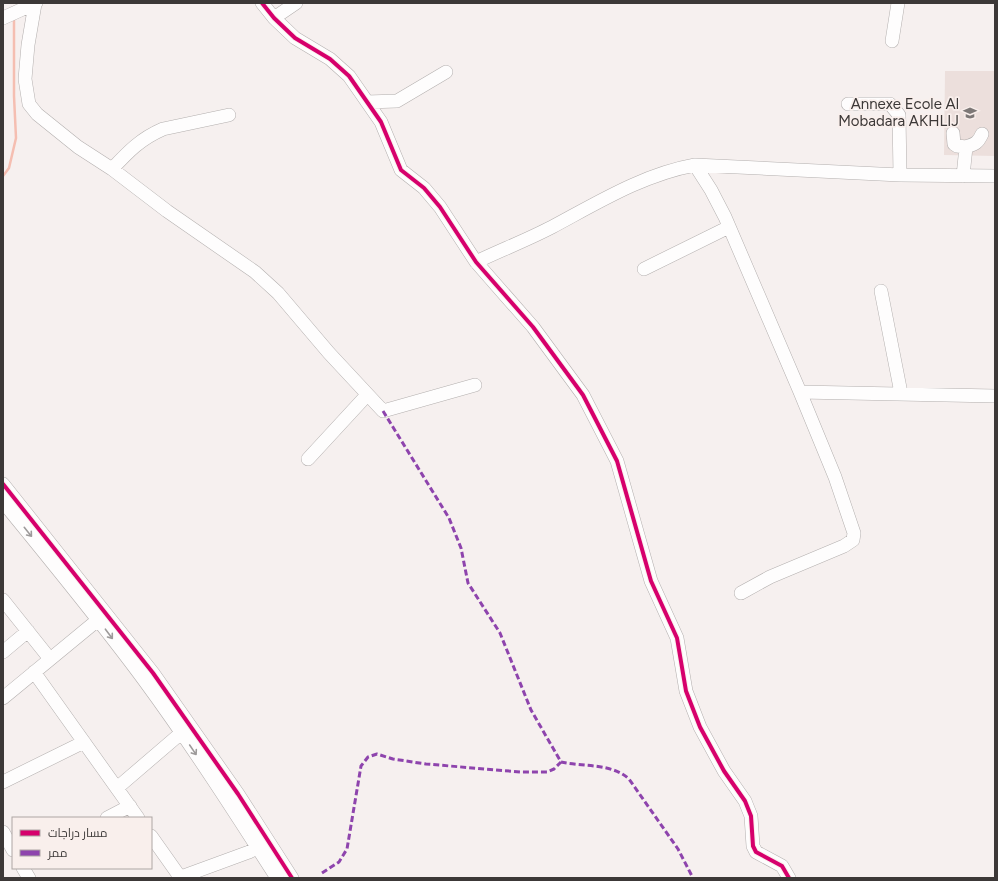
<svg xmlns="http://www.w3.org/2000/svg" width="998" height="881" font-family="Figtree,Cairo,sans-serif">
  <rect width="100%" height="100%" fill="#f6f0ef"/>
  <path fill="#ecdfdc" d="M945,71H995V156L944,155Z"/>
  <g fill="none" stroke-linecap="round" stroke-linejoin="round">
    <path stroke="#f5beb1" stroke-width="2.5" d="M3,176L9,168L16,138L14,96V17"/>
    <g stroke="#b3afae" stroke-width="14">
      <path id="minor" d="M262,3L274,18L295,38L330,59L349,76L381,122L401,170L424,188L440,207L476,262L533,327L583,395L617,461L651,581L677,638L686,691L700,727L724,771L745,801L751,816L753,846L756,852L782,866L789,878
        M35,4L28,45L25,79L29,104L37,114L78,147L112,169L167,211L255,272L278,293L329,353L383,411L475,385
        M3,18L36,3
        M274,18L296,3
        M892,41L898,3
        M367,102L397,101L446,72
        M848,104H890L899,115L900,175
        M953,133L954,144L957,146L966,147
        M695,165L900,175L995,176
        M112,169C128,152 140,139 163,129L229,115
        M963,176L966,147C975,144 978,143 982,134
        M476,262C501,250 527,240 552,227C597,203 644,174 695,165L711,190L725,217L800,392L835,477L854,533L853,540L844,546L770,577L741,593
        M644,269L729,227
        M881,291L901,393
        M800,392L995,396
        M308,459L367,395
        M3,484L153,673L238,794L292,878
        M3,502C51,561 99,619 144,680C191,744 234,811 277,878
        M3,600L50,659
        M3,652L28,631
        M34,672L138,818
        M3,698L105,614
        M3,782L84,742
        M117,788L187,728
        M107,818L130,806
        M3,832L13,850
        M151,836L180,877
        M23,868L29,878
        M178,878L249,852L265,844"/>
    </g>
    <use href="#minor" stroke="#fefdfd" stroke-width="13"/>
    <path stroke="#8e44ad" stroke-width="3" stroke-dasharray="6 3" stroke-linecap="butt" d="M383,411L449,518L461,548L468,583L500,633L531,710L561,762C583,767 612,763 629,779L678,849L693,878
      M322,873L339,862L347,849L361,766L368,757L377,754L393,759L426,764L521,772H547L554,769L561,762"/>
    <g stroke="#f9efec" stroke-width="6">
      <path id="cycleway" d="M262,3L274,18L295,38L330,59L349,76L381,122L401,170L424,188L440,207L476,262L533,327L583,395L617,461L651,581L677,638L686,691L700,727L724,771L745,801L751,816L753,846L756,852L782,866L789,878
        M3,484L153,673L238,794L292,878"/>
    </g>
    <use href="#cycleway" stroke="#d6006c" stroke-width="4"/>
  </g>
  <defs><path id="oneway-shaft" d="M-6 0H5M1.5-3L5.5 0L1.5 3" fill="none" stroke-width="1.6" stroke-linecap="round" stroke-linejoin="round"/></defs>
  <g stroke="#9d9a9a">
    <use href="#oneway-shaft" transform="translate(28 532) rotate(51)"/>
    <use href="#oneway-shaft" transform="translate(109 634) rotate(53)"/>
    <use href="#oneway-shaft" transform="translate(193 750) rotate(56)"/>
  </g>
  <defs>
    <g id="school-bare" transform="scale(1.08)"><path d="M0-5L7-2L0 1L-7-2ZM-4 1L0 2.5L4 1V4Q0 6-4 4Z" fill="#7d7877" stroke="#f9efec" stroke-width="2.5" paint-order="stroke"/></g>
  </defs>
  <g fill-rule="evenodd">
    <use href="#school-bare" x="970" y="113"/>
  </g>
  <g text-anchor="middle" stroke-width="3.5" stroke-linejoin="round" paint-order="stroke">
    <g font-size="15" fill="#3c3837" stroke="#f9efec" text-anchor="end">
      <text x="959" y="109">Annexe Ecole Al<tspan x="959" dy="17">Mobadara AKHLIJ</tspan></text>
    </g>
  </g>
  <rect width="998" height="881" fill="none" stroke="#3c3837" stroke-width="8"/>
  <rect x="12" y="817" width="140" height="52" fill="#f9efec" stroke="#ada6a4"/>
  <rect x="20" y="830" width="20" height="6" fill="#d6006c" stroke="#ada6a4"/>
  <text x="48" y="837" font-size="12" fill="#3c3837">مسار دراجات</text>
  <rect x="20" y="850" width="20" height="6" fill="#8e44ad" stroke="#ada6a4"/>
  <text x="48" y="857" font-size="12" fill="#3c3837">ممر</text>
</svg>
